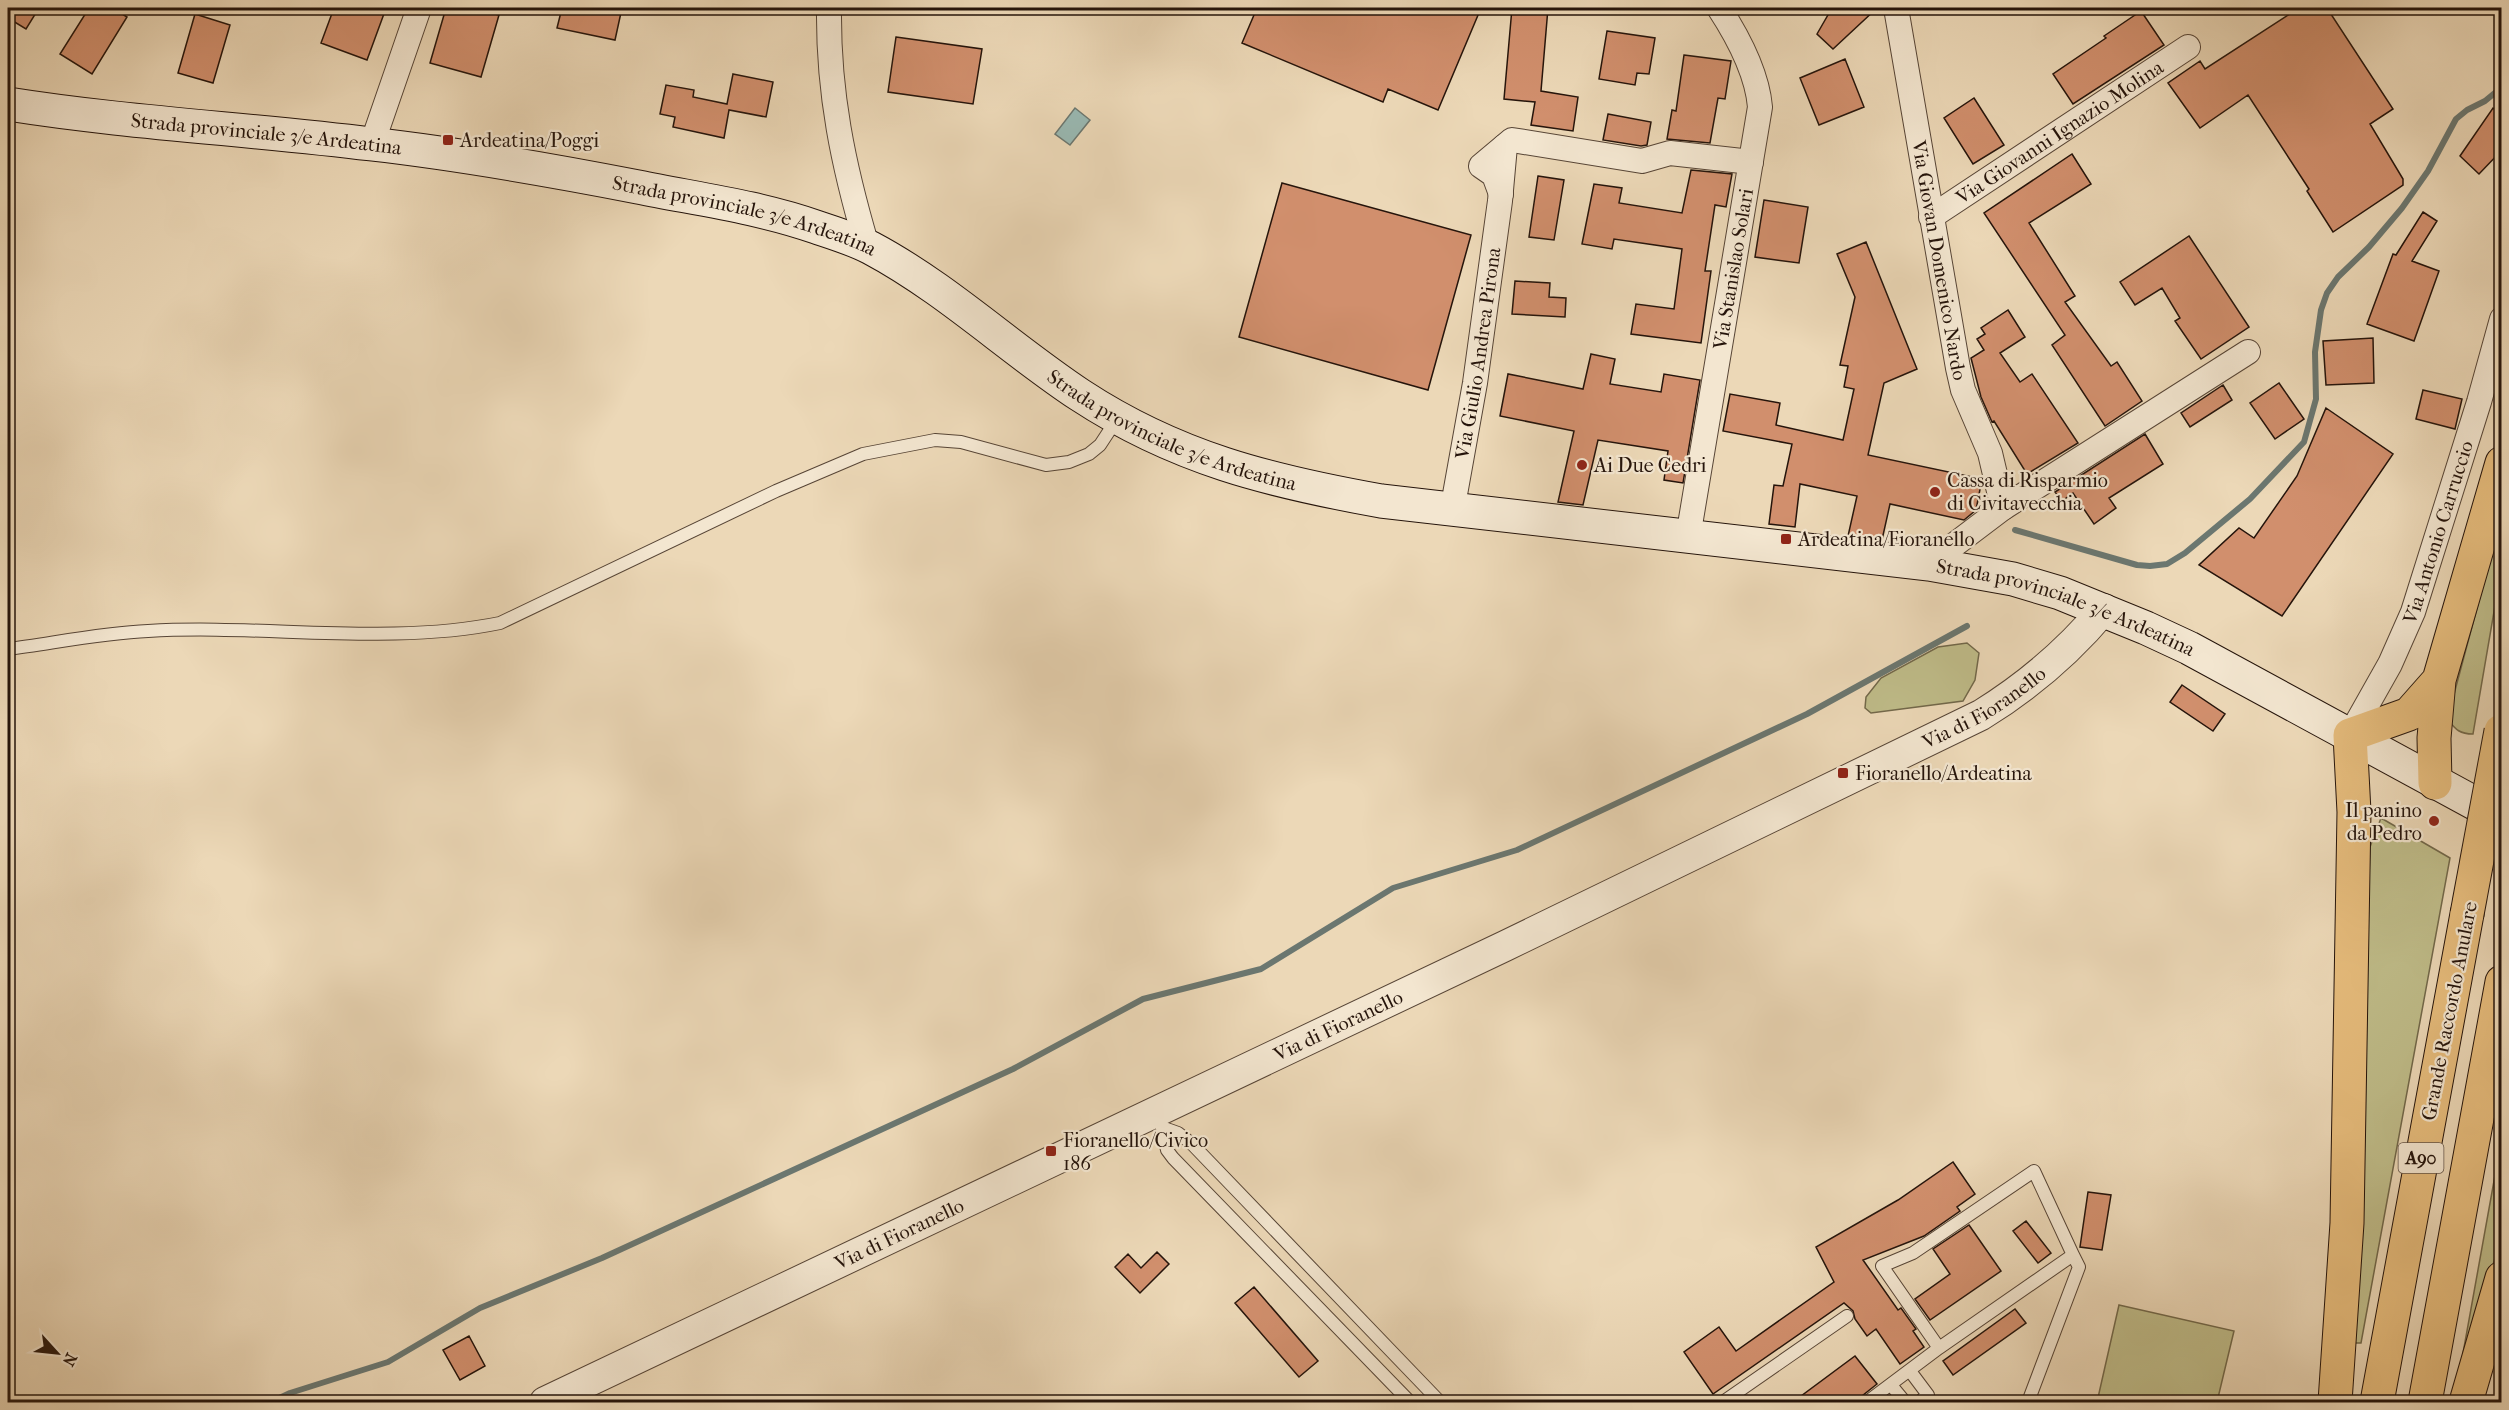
<svg xmlns="http://www.w3.org/2000/svg" width="2509" height="1410" font-family="'IM FELL French Canon',serif">
  <rect width="100%" height="100%" fill="#ecd8b7"/>
  <filter id="stains"><feTurbulence type="fractalNoise" baseFrequency=".00333" numOctaves="4"/><feColorMatrix values="0 0 0 0 .2 0 0 0 0 .09 0 0 0 0 .02 0 0 0 .5 -.17"/></filter>
  <radialGradient id="worn" r=".72"><stop offset=".6" stop-color="#630" stop-opacity="0"/><stop offset="1" stop-color="#630" stop-opacity=".3"/></radialGradient>
  <path fill="#bfbc89" stroke="#72684a" stroke-width="1.5" d="M2501,518V571L2473,734C2460,734 2456,730 2448,720L2449,713Z
    M1967,643L1979,653L1975,680L1963,701L1871,713L1865,708L1866,697L1881,678L1938,647Z
    M2381,818L2450,858L2361,1343H2353L2370,847Z
    M2501,1142V1237L2464,1367L2458,1381Z
    M2119,1305L2234,1331L2217,1402H2097Z"/>
  <path fill="#99b9b3" stroke="#6b7770" stroke-width="1.5" d="M1075,108L1090,120L1070,145L1055,134Z"/>
  <g fill="none" stroke-linecap="round" stroke-linejoin="round">
    <path stroke="#6b7770" stroke-width="6" d="M2015,530L2137,565L2150,566L2167,564L2185,553L2250,499L2304,442L2316,399L2315,352L2321,310L2327,293L2338,277L2369,247L2402,208L2428,171L2456,119L2467,110L2485,101L2502,87
      M271,1402L290,1393L388,1362L480,1308L602,1258L1013,1069L1143,999L1261,969L1393,888L1517,850L1807,714L1967,626"/>
  </g>
  <path fill="#d18f6d" stroke="#25140b" stroke-width="1.5" d="M8,8H39L26,29L8,18Z
    M89,8H113L127,17L92,74L60,54Z
    M334,8H376L385,11L367,60L321,43Z
    M446,8H471L499,15L481,77L430,63Z
    M562,8H622L615,40L557,28Z
    M1257,8H1481L1438,110L1388,89L1383,102L1242,43Z
    M1512,8H1548L1541,91L1578,97L1573,131L1531,125L1535,102L1504,99Z
    M1832,8H1877L1833,49L1817,34Z
    M2299,8H2327L2393,109L2370,124L2403,179V185L2333,232L2307,191L2309,189L2248,95L2200,128L2168,83L2200,61L2205,69Z
    M2141,11L2164,45L2073,104L2053,74L2106,38L2104,36Z
    M195,14L230,25L213,83L178,73Z
    M1607,31L1655,38L1649,74L1637,73L1635,85L1599,79Z
    M896,37L982,49L973,104L888,92Z
    M1684,55L1731,61L1725,99L1718,98L1710,143L1667,139L1672,110L1676,111Z
    M1845,59L1864,107L1819,125L1800,78Z
    M733,74L773,82L766,117L729,110L724,138L673,127L675,117L660,114L666,85L694,90L693,97L727,104Z
    M1974,98L2004,145L1973,164L1944,118Z
    M2493,108L2502,116V150L2479,174L2460,156Z
    M1608,114L1651,122L1647,145L1641,146L1603,140Z
    M2072,154L2091,184L2029,223L2075,296L2065,302L2111,366L2117,362L2142,401L2105,426L2052,345L2065,335L1984,213Z
    M1691,170L1732,174L1726,207L1715,205L1705,271H1711L1701,343L1631,334L1636,304L1674,309L1682,249L1614,239L1612,249L1582,244L1594,184L1622,188L1619,203L1682,213Z
    M1538,176L1564,180L1554,240L1529,237Z
    M1282,183L1471,235L1428,390L1239,337Z
    M1764,200L1808,207L1799,263L1755,257Z
    M2423,212L2437,221L2412,261L2439,271L2414,341L2367,324L2393,254L2396,255Z
    M2189,236L2249,327L2201,359L2175,321L2180,318L2162,288L2135,305L2120,282Z
    M1866,242L1917,369L1884,383L1868,455L1982,479L1976,510L1964,520L1890,504L1882,540L1848,536L1857,496L1800,484L1795,527L1769,524L1774,485L1783,486L1792,444L1723,431L1730,394L1780,403L1776,425L1843,440L1854,389L1844,387L1848,366L1840,365L1855,297L1837,254Z
    M1515,281L1550,283L1549,297L1566,298L1565,317L1512,314Z
    M2008,310L2025,337L2000,353L2020,382L2032,374L2078,443L2027,474L1994,421L1992,422L1981,397L1971,358L1984,350L1977,339L1985,334L1981,328Z
    M2373,338L2374,383L2326,385L2323,341Z
    M1591,354L1615,359L1610,384L1661,392L1664,374L1700,380L1683,483L1664,480L1668,451L1598,440L1583,505L1558,502L1574,431L1500,416L1508,374L1583,389Z
    M2279,383L2304,419L2275,439L2250,403Z
    M2223,385L2232,400L2190,427L2181,413Z
    M2423,390L2462,399L2455,429L2416,419Z
    M2326,408L2393,454L2282,616L2199,565L2239,528L2254,538L2297,476Z
    M2145,434L2163,464L2109,498L2116,508L2094,524L2073,493L2062,501L2055,492Z
    M2182,685L2225,714L2213,731L2170,702Z
    M1953,1162L1975,1194L1957,1207L1960,1211L1924,1236L1863,1260L1898,1310L1901,1308L1916,1329L1913,1331L1924,1347L1900,1364L1876,1329L1867,1336L1855,1319L1853,1311L1844,1303L1713,1394L1684,1352L1719,1327L1736,1351L1834,1282L1816,1247L1898,1200Z
    M2088,1192L2111,1195L2102,1250L2080,1247Z
    M2026,1221L2051,1253L2038,1263L2013,1231Z
    M1969,1225L2001,1271L1930,1320L1915,1299L1950,1274L1933,1249Z
    M1157,1252L1169,1264L1140,1293L1115,1267L1128,1254L1141,1268Z
    M1254,1287L1318,1361L1299,1377L1235,1303Z
    M2015,1309L2026,1323L1953,1375L1943,1361Z
    M469,1336L485,1366L460,1380L443,1350Z
    M1855,1356L1877,1384L1862,1396L1859,1402H1793Z"/>
  <g fill="none" stroke-linecap="round" stroke-linejoin="round">
    <g stroke="#574536" stroke-width="14">
      <path id="service" d="M8,649C54,643 102,633 148,631C263,624 388,646 500,623L776,491L863,454L935,440L961,442L1046,465L1069,462L1089,454L1100,445L1117,419
        M1161,1124L1167,1150L1173,1158L1410,1402
        M1164,1128L1178,1133L1192,1144L1440,1402
        M1910,1371L1928,1395L1919,1402
        M1891,1385L1905,1402
        M1723,1402L1847,1316
        M1867,1402L1939,1348L2073,1255L2034,1171L1913,1253L1882,1266L1939,1348
        M2028,1402L2079,1267L2073,1255"/>
    </g>
    <g stroke="#574536" stroke-width="26">
      <g id="minor">
        <path d="M829,8C828,92 843,165 867,246"/>
        <path id="s1" d="M1896,8L1958,368L1963,390L1990,453L2003,508"/>
        <path d="M372,144L419,8"/>
        <path d="M1501,194L1494,175L1481,166L1512,140L1642,161L1670,153L1751,162"/>
        <path id="s2" d="M1931,217L2188,47"/>
        <path id="s3" d="M1452,511L1475,383L1500,201L1505,146"/>
        <path id="s4" d="M1688,537L1760,107C1757,72 1738,37 1719,8"/>
        <path d="M1929,564L2003,508L2248,352"/>
        <path id="s5" d="M2350,735L2390,664L2413,612L2479,402L2502,319"/>
      </g>
    </g>
    <g stroke="#574536" stroke-width="32">
      <g id="tertiary">
        <path id="s6" d="M545,1402L1505,946L1981,715C2028,686 2068,652 2104,609"/>
      </g>
    </g>
    <g stroke="#25140b" stroke-width="35">
      <g id="secondary">
        <path id="s7" d="M8,104C128,123 250,129 371,144C460,154 550,170 638,187C697,199 759,207 816,227C834,233 854,239 871,248C946,288 1009,348 1080,395C1176,458 1269,481 1381,501L1929,564L2013,579L2060,593L2146,628L2189,648L2502,818"/>
      </g>
    </g>
    <g stroke="#25140b" stroke-width="35">
      <path id="motorway" d="M2435,783L2434,738L2439,680L2502,463
        M2335,1402L2347,1223L2354,812L2350,735L2409,714L2439,680
        M2377,1402L2467,914
        M2425,1402L2502,982
        M2466,1402L2502,1278"/>
    </g>
    <use href="#service" stroke="#f3e6d0" stroke-width="12"/>
    <use href="#minor" stroke="#f3e6d0" stroke-width="24"/>
    <use href="#tertiary" stroke="#f3e6d0" stroke-width="30"/>
    <use href="#secondary" stroke="#f3e6d0" stroke-width="33"/>
    <use href="#motorway" stroke="#e6bc7c" stroke-width="33"/>
    <g stroke="#25140b" stroke-width="35" stroke-linecap="butt">
      <path id="motorway-bridge" d="M2467,914L2501,731"/>
    </g>
    <use href="#motorway-bridge" stroke="#e6bc7c" stroke-width="33"/>
  </g>
  <g fill="#8f2418" stroke="#f3e6d0" stroke-width="2">
    <rect x="442" y="134" width="12" height="12" rx="3"/>
    <circle cx="1582" cy="465" r="6"/>
    <circle cx="1935" cy="492" r="6"/>
    <rect x="1780" y="533" width="12" height="12" rx="3"/>
    <rect x="1837" y="767" width="12" height="12" rx="3"/>
    <circle cx="2434" cy="821" r="6"/>
    <rect x="1045" y="1145" width="12" height="12" rx="3"/>
  </g>
  <g text-anchor="middle" stroke-width="4.5" stroke-linejoin="round" paint-order="stroke">
    <rect fill="#f3e6d0" stroke="#635346" stroke-width="1.5" x="2398.5" y="1143" width="45" height="30" rx="4.5"/>
    <g font-size="18" font-weight="bold" fill="#25140b">
      <text x="2421" y="1164">A90</text>
    </g>
    <g font-size="20" fill="#25140b" stroke="#f3e6d0">
      <text dy="7" stroke="none"><textPath href="#s2" startOffset="154">Via Giovanni Ignazio Molina</textPath></text>
      <text dy="7" stroke="none"><textPath href="#s7" startOffset="260">Strada provinciale 3/e Ardeatina</textPath></text>
      <text dy="7" stroke="none"><textPath href="#s7" startOffset="746">Strada provinciale 3/e Ardeatina</textPath></text>
      <text dy="7" stroke="none"><textPath href="#s1" startOffset="256">Via Giovan Domenico Nardo</textPath></text>
      <text dy="7" stroke="none"><textPath href="#s4" startOffset="272">Via Stanislao Solari</textPath></text>
      <text dy="7" stroke="none"><textPath href="#s3" startOffset="160">Via Giulio Andrea Pirona</textPath></text>
      <text dy="7" stroke="none"><textPath href="#s7" startOffset="1232">Strada provinciale 3/e Ardeatina</textPath></text>
      <text dy="7" stroke="none"><textPath href="#s5" startOffset="222">Via Antonio Carruccio</textPath></text>
      <text dy="7" stroke="none"><textPath href="#s7" startOffset="2150">Strada provinciale 3/e Ardeatina</textPath></text>
      <text dy="7" stroke="none"><textPath href="#s6" startOffset="1598">Via di Fioranello</textPath></text>
      <text transform="translate(2449 1011) rotate(-79)" y="7">Grande Raccordo Anulare</text>
      <text dy="7" stroke="none"><textPath href="#s6" startOffset="878">Via di Fioranello</textPath></text>
      <text dy="7" stroke="none"><textPath href="#s6" startOffset="392">Via di Fioranello</textPath></text>
    </g>
    <g font-size="20" fill="#25140b" stroke="#f3e6d0" text-anchor="start">
      <text x="460" y="147">Ardeatina/Poggi</text>
      <text x="1594" y="472">Ai Due Cedri</text>
      <text x="1947" y="487">Cassa di Risparmio<tspan x="1947" dy="23">di Civitavecchia</tspan></text>
      <text x="1798" y="546">Ardeatina/Fioranello</text>
      <text x="1855" y="780">Fioranello/Ardeatina</text>
      <text x="2422" y="817" text-anchor="end">Il panino<tspan x="2422" dy="23">da Pedro</tspan></text>
      <text x="1063" y="1147">Fioranello/Civico<tspan x="1063" dy="23">186</tspan></text>
    </g>
  </g>
  <rect width="2509" height="1410" fill="none" stroke="#ecd8b7" stroke-width="30"/>
  <rect x="9" y="9" width="2491" height="1392" fill="none" stroke="#25140b" stroke-width="3"/>
  <rect x="15" y="15" width="2479" height="1380" fill="none" stroke="#25140b" stroke-width="1.5"/>
  <g transform="translate(57 1353) rotate(117)" stroke="#f3e6d0" stroke-width="4.5" paint-order="stroke">
  <path d="M0-4.5L10 22L0 15L-10 22Z" fill="#25140b"/>
  <text y="-9" font-size="16" font-weight="bold" text-anchor="middle" fill="#25140b">N</text>
  </g>
  <rect width="100%" height="100%" filter="url(#stains)"/>
  <rect width="100%" height="100%" fill="url(#worn)"/>
</svg>
